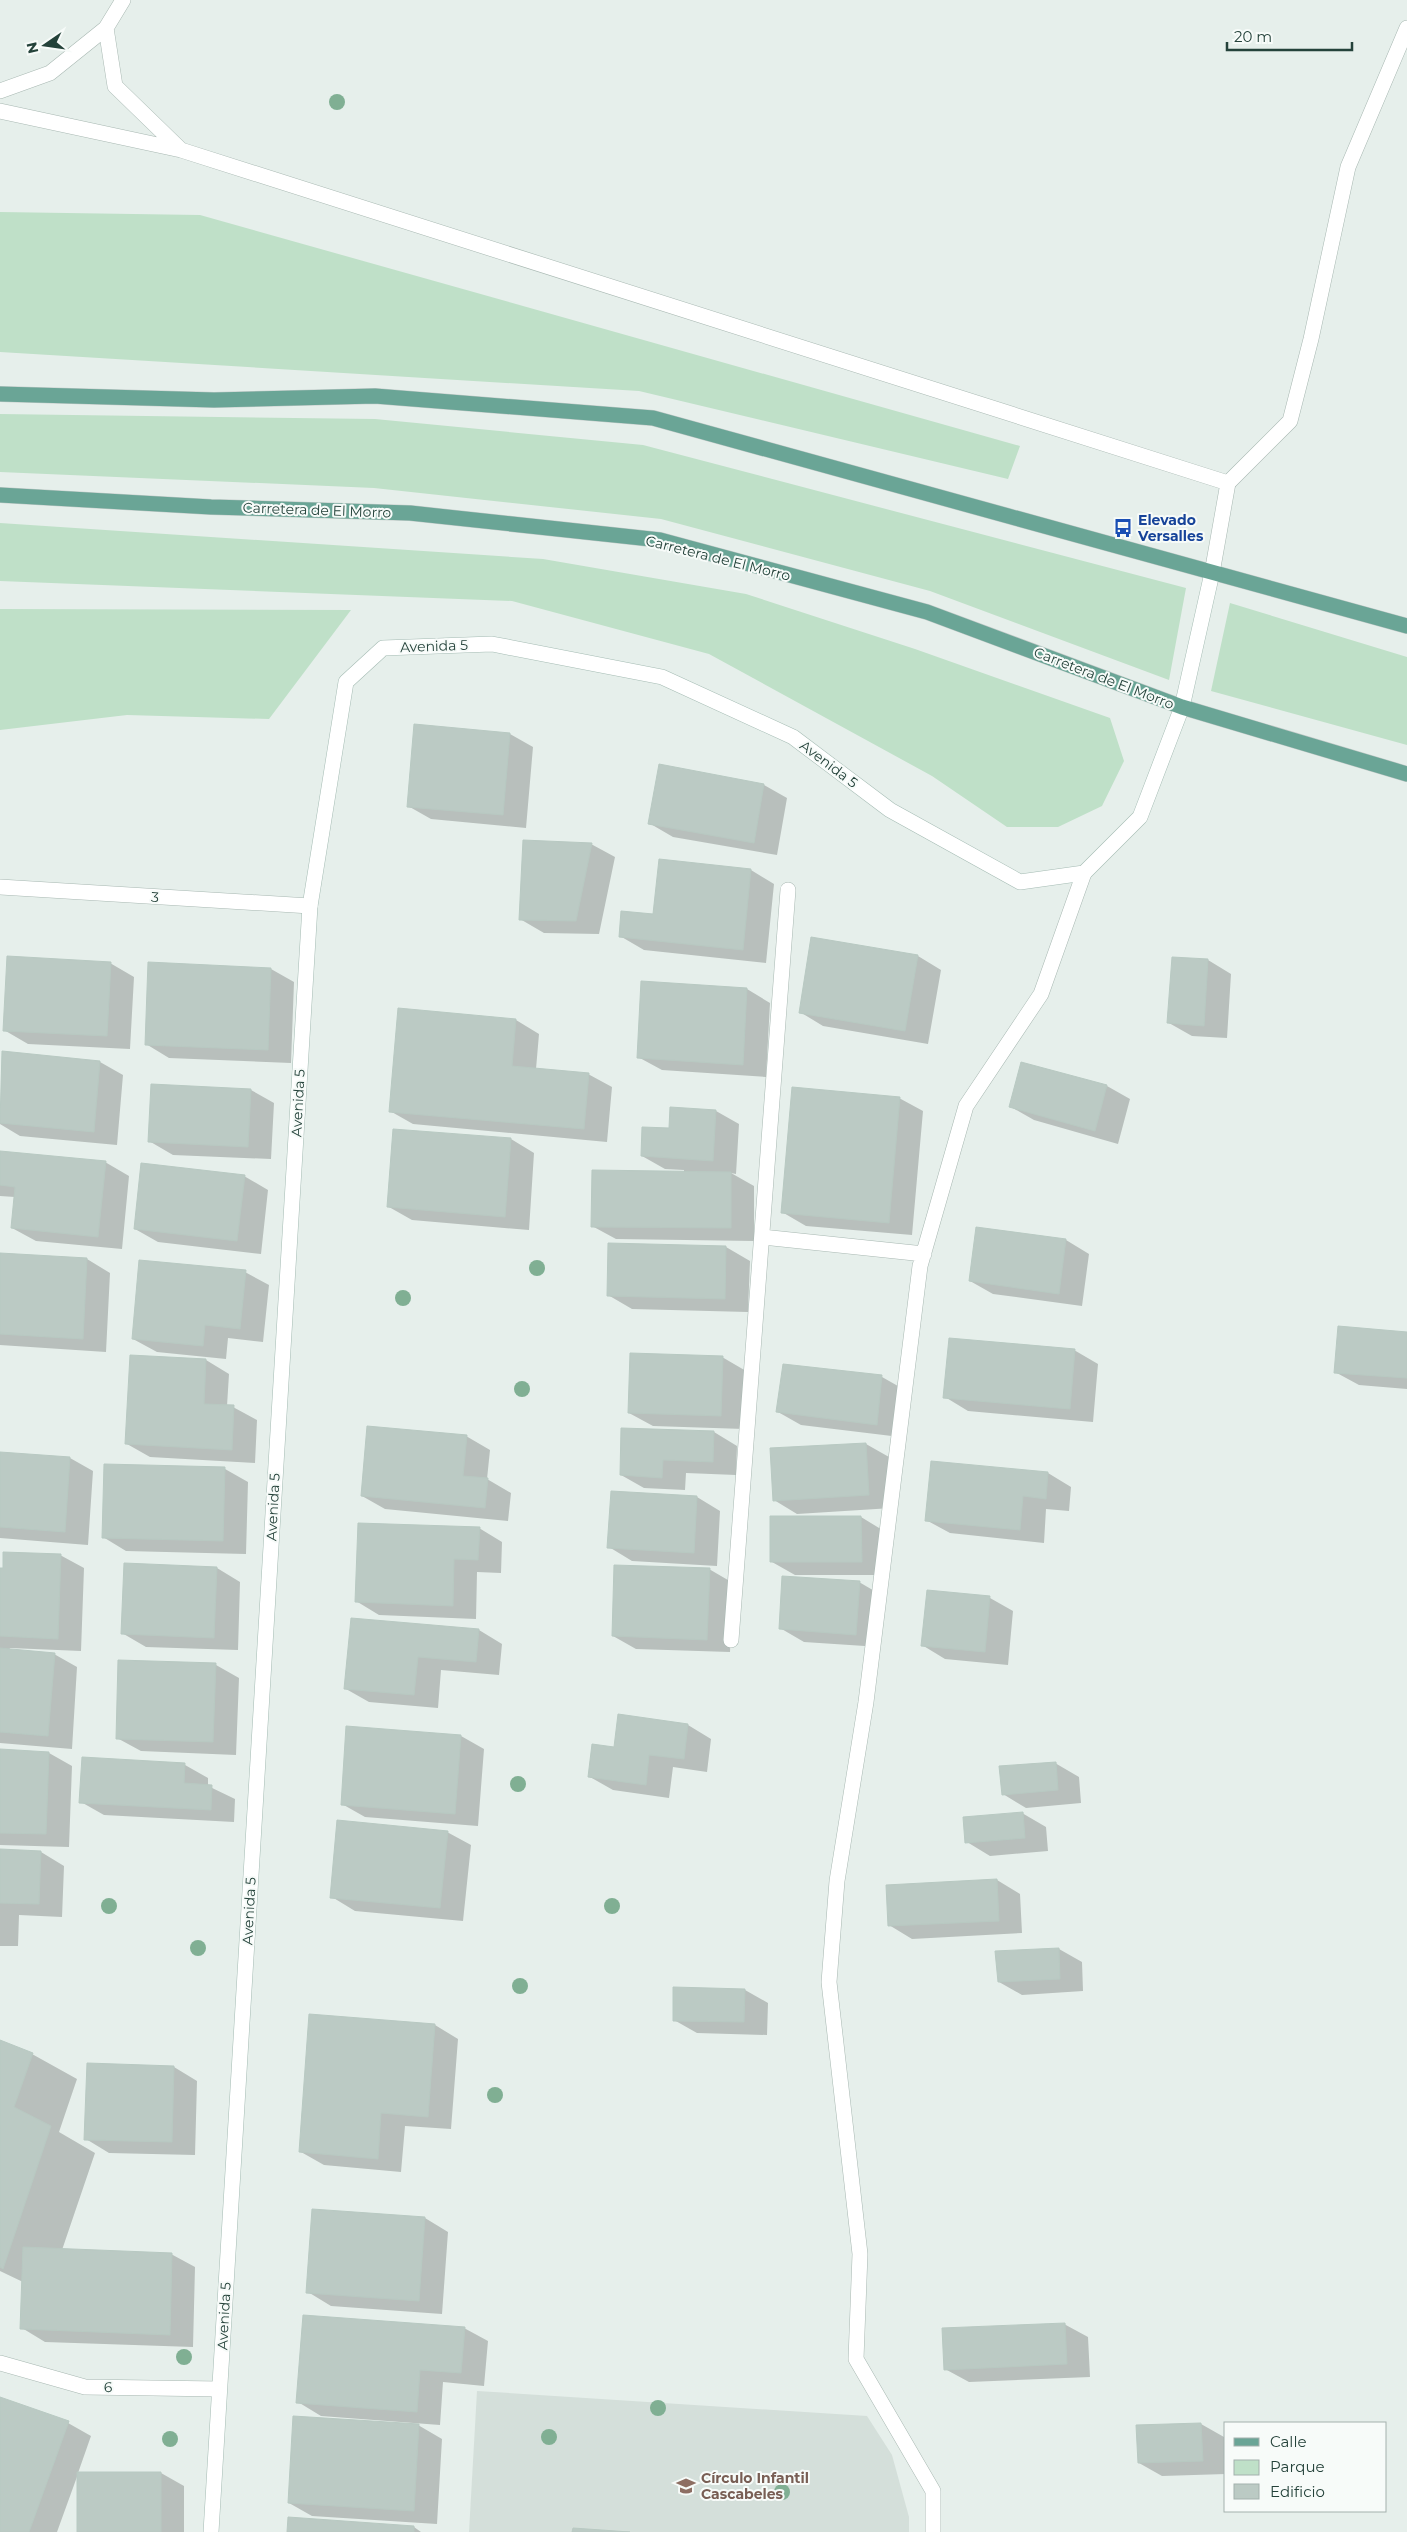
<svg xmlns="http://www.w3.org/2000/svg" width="1407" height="2532" font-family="Montserrat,sans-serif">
  <rect width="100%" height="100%" fill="#e6efeb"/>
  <path fill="#d4dfda" d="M477,2391L867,2416L892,2455L909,2517V2532H469Z"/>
  <path fill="#bfe0c8" d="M0,212L200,215L1020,446L1008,479L639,391L0,352Z
    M0,414L375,419L643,445L1186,588L1169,680L930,591L661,519L374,488L0,472Z
    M0,523L543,559L746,594L915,649L1110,718L1124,761L1102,806L1058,827H1007L932,776L709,654L512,601L0,581Z
    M1230,603L1407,657V745L1211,691Z
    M0,609L351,610L269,719L127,715L0,730Z"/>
  <path fill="#0003" d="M415,725L510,734L533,747L526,828L431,819L408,806Z
    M764,785L787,798L777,855L673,837L649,823Z
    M591,844L615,857L599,934L544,933L520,919Z
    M751,870L774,884L766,963L644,950L620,936Z
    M918,956L941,970L928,1044L823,1026L800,1012Z
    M1208,960L1231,974L1227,1038L1192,1036L1169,1023Z
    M110,963L134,977L130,1049L28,1044L4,1030Z
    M271,969L294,982L291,1063L169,1058L146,1044Z
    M642,982L747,989L770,1003L766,1077L662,1070L638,1057Z
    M399,1009L516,1020L539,1034L536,1069L588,1074L612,1087L607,1142L413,1124L390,1111Z
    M3,1052L100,1062L123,1075L117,1145L20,1136L0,1124Z
    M1107,1086L1130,1099L1118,1144L1034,1120L1011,1107Z
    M251,1090L274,1103L271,1159L173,1155L149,1141Z
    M899,1098L923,1111L912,1235L806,1226L782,1212Z
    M716,1111L739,1124L736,1174L731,1173L754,1186V1241L616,1239L592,1226L684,1172V1170L665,1169L642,1156L670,1130Z
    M394,1130L511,1139L534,1153L529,1230L412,1220L389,1207Z
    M0,1152L105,1162L129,1176L122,1249L36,1241L12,1228L15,1197L0,1196Z
    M244,1176L268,1190L261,1254L158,1242L135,1229Z
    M977,1228L1066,1240L1089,1254L1082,1306L993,1294L970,1281Z
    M610,1245L726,1247L750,1261L748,1312L632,1309L608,1295Z
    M0,1254L87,1259L110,1273L106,1352L0,1345Z
    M245,1272L269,1285L263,1342L228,1338L226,1359L157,1352L133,1339Z
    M1407,1333V1389L1359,1385L1335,1372Z
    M1074,1350L1098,1364L1093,1422L968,1411L945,1397Z
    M722,1357L746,1371L744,1429L653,1426L629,1413Z
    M206,1360L229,1374L227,1406L233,1407L257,1420L255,1463L150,1457L127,1444Z
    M882,1377L905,1390L900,1437L801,1425L778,1412Z
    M714,1432L737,1446L736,1475L686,1473L685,1490L644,1488L621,1475Z
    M466,1436L490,1450L487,1479L511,1493L508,1521L385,1509L362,1496Z
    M866,1444L889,1457L892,1508L797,1514L774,1500Z
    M0,1453L70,1458L93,1471L88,1545L0,1538Z
    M105,1465L225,1469L248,1482L246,1554L126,1551L103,1537Z
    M1048,1473L1071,1487L1069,1511L1046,1509L1044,1543L950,1533L926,1520Z
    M697,1497L720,1511L717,1566L632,1561L609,1547Z
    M861,1517L884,1531L885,1575H795L772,1562Z
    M479,1528L502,1542L501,1573L477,1572L476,1619L379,1615L356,1601Z
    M60,1555L84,1568L81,1651L10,1648L9,1650L54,1654L77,1667L72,1749L0,1743V1570Z
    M217,1568L240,1582L238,1650L146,1647L122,1633Z
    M709,1569L733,1583L730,1652L636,1649L613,1636Z
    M859,1582L883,1596L880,1647L804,1642L780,1628Z
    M928,1591L990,1598L1013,1611L1008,1665L945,1659L922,1645Z
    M479,1630L502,1644L499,1675L441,1670L438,1708L369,1702L346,1689Z
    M216,1665L239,1678L236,1755L141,1751L117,1738Z
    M619,1716L688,1725L711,1739L707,1772L673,1767L669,1798L613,1790L590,1777L615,1748Z
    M461,1736L484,1749L478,1826L365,1817L342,1804Z
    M0,1751L49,1753L72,1766L69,1847L0,1845Z
    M83,1759L185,1765L208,1778V1786L235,1799L234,1822L104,1815L81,1802Z
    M1055,1763L1079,1777L1081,1803L1026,1808L1003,1794Z
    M1022,1813L1046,1827L1048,1851L990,1856L967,1842Z
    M447,1832L471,1845L463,1921L355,1911L332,1897Z
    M0,1850L41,1852L64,1866L62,1917L19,1915L18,1946H0Z
    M997,1880L1020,1894L1022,1933L912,1939L889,1925Z
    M1059,1949L1082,1962L1083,1991L1022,1995L999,1982Z
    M745,1990L768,2003L767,2035L697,2033L674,2020Z
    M435,2025L458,2039L451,2129L405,2126L401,2172L324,2165L301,2152Z
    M0,2041L32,2054L77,2079L59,2132L95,2153L62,2250L171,2254L195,2267L193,2347L45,2342L22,2328L23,2282L0,2271Z
    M174,2067L197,2081L195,2155L109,2153L86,2139Z
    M425,2218L448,2232L442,2314L331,2306L308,2292Z
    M1064,2324L1088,2337L1090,2377L969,2382L945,2369Z
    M464,2328L488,2341L484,2386L443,2382L440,2425L321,2416L298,2402Z
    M0,2398L68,2423L91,2436L78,2473H161L184,2486V2532H78V2474L57,2532H0Z
    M1201,2424L1224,2437L1226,2474L1162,2476L1139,2463Z
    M418,2425L442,2439L437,2524L312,2516L289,2503Z
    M414,2527L421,2532H288Z"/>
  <path fill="#bbcac4" stroke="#b8c9c2" d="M414,724L510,733L503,815L407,807Z
    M659,764L764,784L754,843L648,824Z
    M523,840L592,843L576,921L519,920Z
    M659,859L751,869L743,950L619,937L621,911L653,914Z
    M811,937L918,955L905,1031L799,1013Z
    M7,956L111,962L107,1036L3,1031Z
    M1172,957L1208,959L1204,1026L1167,1023Z
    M148,962L271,968L268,1050L145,1045Z
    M641,981L747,988L743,1065L637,1058Z
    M398,1008L516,1019L512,1066L589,1073L584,1129L389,1112Z
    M2,1051L100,1061L94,1132L0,1123Z
    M1021,1062L1107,1085L1095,1131L1009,1107Z
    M151,1084L251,1089L248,1147L148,1142Z
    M792,1087L900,1097L889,1223L781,1213Z
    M670,1107L716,1110L713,1161L641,1156L642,1127L669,1128Z
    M393,1129L511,1138L505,1217L387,1207Z
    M0,1151L106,1161L98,1237L11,1228L15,1187L0,1185Z
    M141,1163L245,1175L237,1241L134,1229Z
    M592,1170L731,1172V1228L591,1227Z
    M976,1227L1066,1239L1059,1294L969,1281Z
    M608,1243L726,1246L725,1299L607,1296Z
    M0,1253L87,1258L83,1339L0,1334Z
    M139,1260L246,1270L240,1329L205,1325L203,1346L132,1339Z
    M1338,1326L1407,1332V1378L1334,1373Z
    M949,1338L1075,1349L1070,1409L943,1398Z
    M630,1353L723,1356L721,1416L628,1413Z
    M130,1355L206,1359L204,1404L234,1405L232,1450L125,1444Z
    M783,1364L882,1375L877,1425L776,1412Z
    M367,1426L467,1435L463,1476L488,1478L485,1508L361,1496Z
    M621,1428L714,1431L713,1462L663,1460L662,1478L620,1475Z
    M866,1443L869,1495L773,1501L770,1448Z
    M0,1452L70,1457L65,1532L0,1527Z
    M931,1461L1048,1472L1046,1499L1023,1496L1020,1530L925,1521Z
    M104,1464L225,1467L223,1541L102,1538Z
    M611,1491L697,1496L694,1553L607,1548Z
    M770,1516H861L862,1562H770Z
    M358,1523L480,1527L478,1560L454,1559L453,1606L355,1602Z
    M3,1552L61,1554L58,1639L0,1636V1568H3Z
    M124,1563L217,1567L214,1638L121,1634Z
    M614,1565L710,1568L707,1640L612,1636Z
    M782,1576L860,1581L856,1635L779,1629Z
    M927,1590L990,1596L985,1652L921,1646Z
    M351,1618L479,1629L476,1662L418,1657L414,1695L344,1689Z
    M0,1648L55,1653L48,1736L0,1732Z
    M118,1660L216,1663L213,1742L116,1739Z
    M618,1714L688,1724L684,1759L649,1755L646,1785L588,1777L592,1744L614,1747Z
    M346,1726L461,1735L455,1814L341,1805Z
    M0,1749L49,1752L46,1834L0,1833Z
    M82,1757L185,1763L184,1783L212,1785L211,1810L79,1803Z
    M1056,1762L1058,1790L1002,1795L999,1766Z
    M1023,1812L1025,1838L965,1843L963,1817Z
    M337,1820L448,1831L440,1908L330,1898Z
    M0,1849L41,1851L39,1904L0,1903Z
    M997,1879L999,1921L888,1926L886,1885Z
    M1059,1948L1060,1979L998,1982L995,1951Z
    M673,1987L745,1989L744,2022L673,2021Z
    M309,2014L435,2024L428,2117L381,2113L378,2159L299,2152Z
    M0,2040L33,2053L14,2107L51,2126L3,2269L0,2267Z
    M87,2063L174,2066L172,2142L84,2140Z
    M312,2209L425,2217L419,2301L306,2293Z
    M23,2247L172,2253L170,2335L20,2329Z
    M303,2315L465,2327L461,2373L420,2370L417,2412L296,2403Z
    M1065,2323L1067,2364L944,2370L942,2328Z
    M0,2397L69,2421L29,2532H0Z
    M293,2416L419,2424L414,2511L288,2503Z
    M1201,2423L1203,2461L1138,2463L1136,2425Z
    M77,2472H161V2532H77Z
    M288,2517L414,2526V2532H287Z
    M573,2528L630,2532H572Z"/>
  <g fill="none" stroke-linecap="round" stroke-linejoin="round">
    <g stroke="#a8b8b2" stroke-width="16">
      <path id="lane" d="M106,28L115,86L181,150
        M0,91L50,73L106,28L123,0
        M0,111L181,150L1228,483L1212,573"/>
    </g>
    <g stroke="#a8b8b2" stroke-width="16">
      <path id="street" d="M1228,483L1290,421L1311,339L1348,167L1407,28
        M0,887L310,906
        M762,1237L924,1254
        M731,1640L788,890
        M0,2363L85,2387L219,2389
        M933,2532V2491L856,2359L860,2254L829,1982L837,1881L866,1702L920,1266L966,1106L1041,994L1084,873"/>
    </g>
    <g stroke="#a4bbb3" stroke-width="16">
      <path id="secondary" d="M211,2532L310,906L346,682L383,648L492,644L662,677L793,737L890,810L1020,882L1084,873L1140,817L1182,707L1212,573"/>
    </g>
    <g stroke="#c2cac8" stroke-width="16">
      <path id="primary" d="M0,394L214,400L375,396L653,418L1407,626
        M0,495L211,507L410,513L660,540L927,612L1182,707L1407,774"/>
    </g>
    <use href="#lane" stroke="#fff" stroke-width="15"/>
    <use href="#street" stroke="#fff" stroke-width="15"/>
    <use href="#secondary" stroke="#fff" stroke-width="15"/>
    <use href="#primary" stroke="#6aa596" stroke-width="15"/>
  </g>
  <g fill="#80af93">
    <circle cx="337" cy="102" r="8"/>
    <circle cx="537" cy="1268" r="8"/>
    <circle cx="403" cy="1298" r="8"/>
    <circle cx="522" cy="1389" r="8"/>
    <circle cx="518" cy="1784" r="8"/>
    <circle cx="109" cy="1906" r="8"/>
    <circle cx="612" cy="1906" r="8"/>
    <circle cx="198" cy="1948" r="8"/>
    <circle cx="520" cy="1986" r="8"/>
    <circle cx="495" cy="2095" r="8"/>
    <circle cx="184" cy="2357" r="8"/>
    <circle cx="658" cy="2408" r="8"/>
    <circle cx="549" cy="2437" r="8"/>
    <circle cx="170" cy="2439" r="8"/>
    <circle cx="782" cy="2492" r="8"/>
  </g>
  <defs>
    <g id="bus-bare" transform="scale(1.5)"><path d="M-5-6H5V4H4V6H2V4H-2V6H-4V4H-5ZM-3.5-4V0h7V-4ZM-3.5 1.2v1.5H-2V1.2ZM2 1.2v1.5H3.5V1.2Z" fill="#1a4fb4" stroke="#f7fbf9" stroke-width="2.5" paint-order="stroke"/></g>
    <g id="school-bare" transform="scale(1.5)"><path d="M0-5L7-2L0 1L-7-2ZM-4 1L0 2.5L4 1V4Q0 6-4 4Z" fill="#8d6e63" stroke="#f7fbf9" stroke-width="2.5" paint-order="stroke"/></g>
  </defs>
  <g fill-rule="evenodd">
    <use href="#bus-bare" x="1123" y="528"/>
    <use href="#school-bare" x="686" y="2486"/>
  </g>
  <g text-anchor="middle" stroke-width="4" stroke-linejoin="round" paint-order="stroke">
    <g font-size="14" fill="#24423a" stroke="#f7fbf9">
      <text transform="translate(317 510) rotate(2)" y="5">Carretera de El Morro</text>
      <text transform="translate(718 558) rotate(14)" y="5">Carretera de El Morro</text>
      <text transform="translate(434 646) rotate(-2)" y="5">Avenida 5</text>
      <text transform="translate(1104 678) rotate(21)" y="5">Carretera de El Morro</text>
      <text transform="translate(829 764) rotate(37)" y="5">Avenida 5</text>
      <text transform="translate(155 897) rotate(4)" y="5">3</text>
      <text transform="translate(298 1103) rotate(-87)" y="5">Avenida 5</text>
      <text transform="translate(273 1507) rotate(-87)" y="5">Avenida 5</text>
      <text transform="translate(249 1911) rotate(-87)" y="5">Avenida 5</text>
      <text transform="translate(224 2316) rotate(-87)" y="5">Avenida 5</text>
      <text transform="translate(108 2387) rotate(1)" y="5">6</text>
    </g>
    <g font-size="14" font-weight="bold" fill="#164399" stroke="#f7fbf9" text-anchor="start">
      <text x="1138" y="525">Elevado<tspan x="1138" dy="16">Versalles</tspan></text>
    </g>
    <g font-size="14" font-weight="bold" fill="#785e54" stroke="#f7fbf9" text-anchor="start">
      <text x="701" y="2483">Círculo Infantil<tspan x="701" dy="16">Cascabeles</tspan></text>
    </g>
  </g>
  <rect x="1224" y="2422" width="162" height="90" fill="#f7fbf9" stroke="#a3b1ad"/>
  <rect x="1234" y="2438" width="25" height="8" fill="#6aa596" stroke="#a3b1ad"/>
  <text x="1270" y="2447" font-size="15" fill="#24423a">Calle</text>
  <rect x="1234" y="2460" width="25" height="15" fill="#bfe0c8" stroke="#a3b1ad"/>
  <text x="1270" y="2472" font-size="15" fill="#24423a">Parque</text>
  <rect x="1234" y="2484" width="25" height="15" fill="#bbcac4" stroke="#a3b1ad"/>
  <text x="1270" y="2497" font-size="15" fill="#24423a">Edificio</text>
  <g transform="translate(45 45) rotate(257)" stroke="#f7fbf9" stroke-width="4" paint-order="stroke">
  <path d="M0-4L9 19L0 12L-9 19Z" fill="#24423a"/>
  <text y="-8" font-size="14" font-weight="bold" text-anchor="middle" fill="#24423a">N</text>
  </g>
  <path d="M1227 42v8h125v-8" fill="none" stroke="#24423a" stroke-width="2.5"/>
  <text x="1234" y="42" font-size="15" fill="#24423a" stroke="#f7fbf9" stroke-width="4" paint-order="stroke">20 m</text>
</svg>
